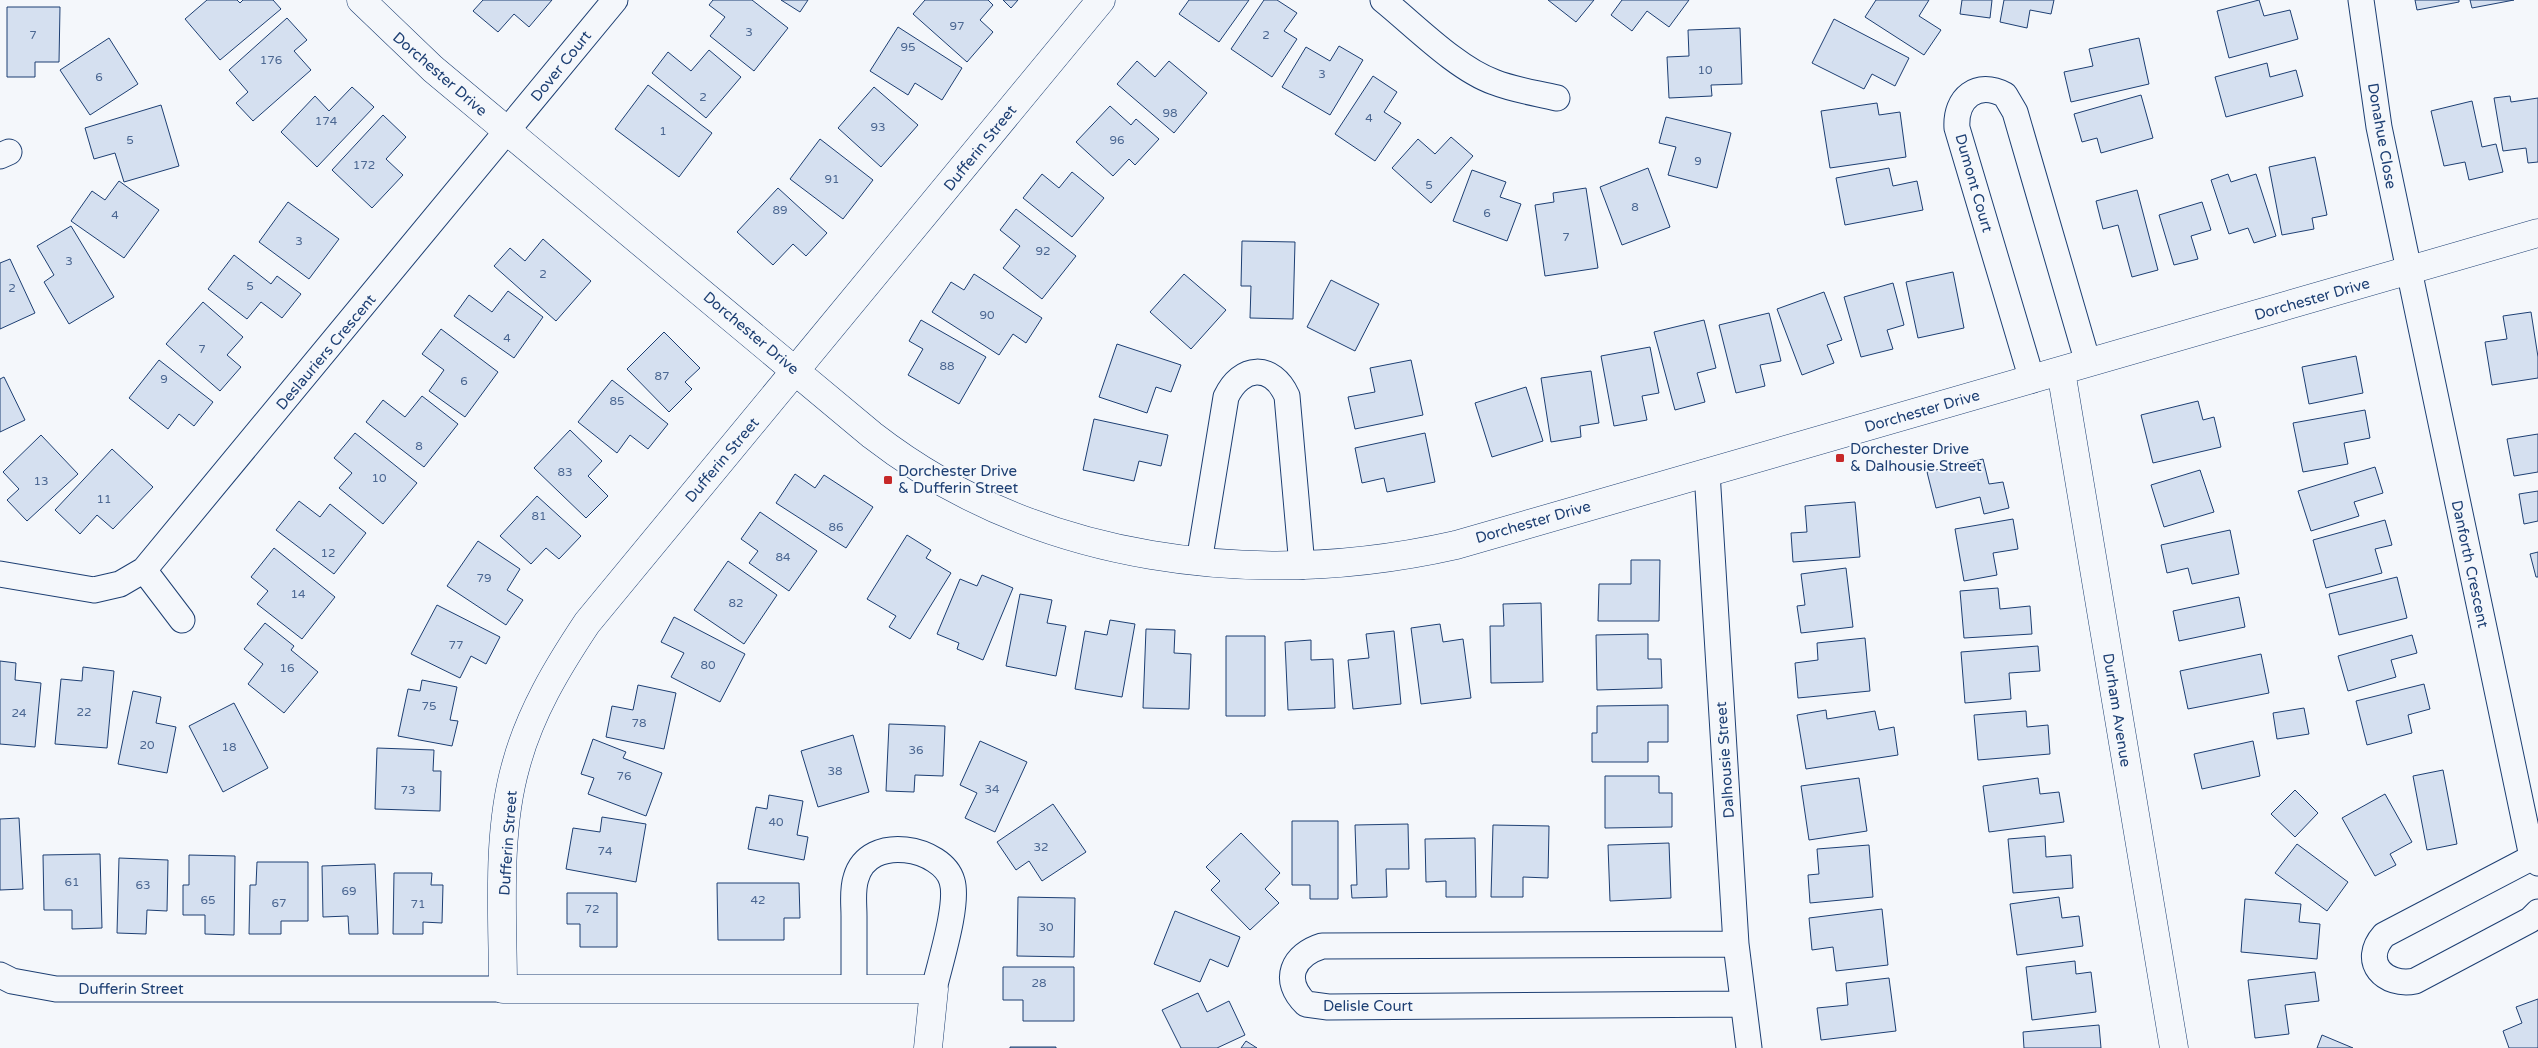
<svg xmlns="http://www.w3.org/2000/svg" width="2538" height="1048" font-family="'Varela Round',sans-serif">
  <rect width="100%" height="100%" fill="#f4f7fb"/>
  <path fill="#d5e0f0" stroke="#1d3f73" d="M207,0H237L240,3L243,0H273L281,9L220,60L185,19Z
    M483,0H552L529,27L514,14L498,32L473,11Z
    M713,0H752L788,28L754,71L710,36L725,17L709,5Z
    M781,0H808L800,12Z
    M925,0H988L993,5L980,20L993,32L967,62L913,14Z
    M1003,0H1018L1011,8Z
    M1189,0H1249L1219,42L1179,14Z
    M1264,0H1277L1297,13L1284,31L1297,39L1272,77L1231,49Z
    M1548,0H1594L1576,22Z
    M1622,0H1689L1669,27L1647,11L1632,31L1611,15Z
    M1876,0H1929L1919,16L1941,30L1924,55L1865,17Z
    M1962,0H1992L1990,18L1960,14Z
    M2004,0H2054L2051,14L2030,10L2027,28L2000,22Z
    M2259,0L2264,16L2290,10L2298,39L2229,58L2217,11Z
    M2415,0H2459V2L2417,10Z
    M2470,0H2514L2472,8Z
    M7,7H60L59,62H35V77H7Z
    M287,18L307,40L294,51L311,70L253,121L236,103L248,92L229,70Z
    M1834,19L1909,58L1895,86L1872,74L1864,89L1812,63Z
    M898,27L962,68L942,100L915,83L908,95L870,71Z
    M1740,28L1742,84L1711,85L1712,96L1669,98L1667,57L1689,56L1688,30Z
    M109,38L138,84L90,115L60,70Z
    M2139,38L2149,84L2071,102L2064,72L2093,66L2089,49Z
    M1339,46L1363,60L1330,115L1282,87L1306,47L1330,61Z
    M709,50L741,77L706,118L652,73L668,52L691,71Z
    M1137,61L1155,77L1169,61L1207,93L1174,133L1117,84Z
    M2267,63L2270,77L2296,70L2303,96L2226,117L2215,77Z
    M1373,76L1397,92L1384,112L1401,123L1375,161L1335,134Z
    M648,85L712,133L679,177L615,129Z
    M352,87L374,107L317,167L281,132L315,96L329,111Z
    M874,87L918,125L881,167L838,128Z
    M2141,95L2153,138L2101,153L2097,138L2082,142L2074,114Z
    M2510,96L2511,102L2538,98V162L2528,163L2526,148L2503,151L2494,98Z
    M2472,101L2482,147L2496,144L2503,172L2469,180L2465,162L2444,166L2431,111Z
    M1877,103L1879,115L1900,112L1906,157L1830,168L1821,111Z
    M161,105L179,166L124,182L115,153L94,159L85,128Z
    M1110,106L1131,125L1136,119L1159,139L1135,165L1129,159L1113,176L1076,142Z
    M383,115L406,137L386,159L403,175L372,208L332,170Z
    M1666,117L1731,133L1717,188L1668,175L1676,147L1659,143Z
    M1451,137L1473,156L1431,203L1392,168L1418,139L1435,154Z
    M820,139L873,180L843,219L790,179Z
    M2315,157L2327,215L2312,218L2314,229L2282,235L2269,167Z
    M1648,168L1670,227L1622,245L1600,187Z
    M1889,168L1893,186L1917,181L1923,210L1845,225L1836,178Z
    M1472,170L1506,182L1500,197L1521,204L1507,241L1453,221Z
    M1072,172L1104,198L1072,237L1023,198L1042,174L1059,188Z
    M2228,174L2231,182L2256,174L2276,236L2254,243L2248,228L2229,234L2211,180Z
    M119,181L159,210L124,258L71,221L92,191L105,200Z
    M778,188L827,233L806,256L793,244L773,265L737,232Z
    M1586,188L1598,268L1545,276L1535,205L1554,202L1553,193Z
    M2137,190L2158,270L2132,277L2118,225L2103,229L2096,201Z
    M288,202L339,239L309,279L259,242Z
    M2202,202L2211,230L2191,236L2198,259L2174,265L2159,215Z
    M1016,209L1076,256L1042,299L1003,268L1020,246L1000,230Z
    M71,226L114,297L69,324L44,282L54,275L37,246Z
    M543,239L591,281L556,321L494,266L510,248L525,261Z
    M1242,241L1295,242L1293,319L1250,318L1251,286H1241Z
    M234,255L271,284L277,276L301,294L282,318L261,302L247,319L208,289Z
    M10,259L35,313L0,329V263Z
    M1953,272L1964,328L1918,338L1906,282Z
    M974,274L1042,318L1026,343L1013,334L999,355L932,312L951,282L964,290Z
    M1184,274L1226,310L1191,349L1150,312Z
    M1331,280L1379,304L1355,351L1307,327Z
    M1893,283L1904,325L1887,330L1893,349L1861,357L1844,297Z
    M508,291L543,317L514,358L454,316L469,295L492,312Z
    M1824,292L1842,340L1827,345L1834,363L1802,375L1777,309Z
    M203,302L243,337L227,355L241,367L220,391L166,344Z
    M2531,312L2538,357V378L2492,385L2485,342L2507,339L2503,316Z
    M1769,313L1781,361L1760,365L1765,386L1736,393L1719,325Z
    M921,320L986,357L959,404L908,375L923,349L909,341Z
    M1704,320L1716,368L1697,373L1705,402L1675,410L1654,332Z
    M441,329L498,372L465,417L429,391L444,370L422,354Z
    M664,332L700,368L685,382L692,389L669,412L627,369Z
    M1117,344L1181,365L1171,392L1156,387L1147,413L1099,397Z
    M1650,347L1659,393L1642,396L1647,420L1614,426L1601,356Z
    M2356,356L2363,393L2309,404L2302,367Z
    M159,360L213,402L194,426L179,414L168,429L129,398Z
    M1411,360L1423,415L1355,429L1348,397L1375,392L1370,368Z
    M1591,371L1599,423L1580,426L1581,437L1551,442L1541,378Z
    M4,377L25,420L0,432V379Z
    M612,380L668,424L648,449L630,435L617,453L578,422Z
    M1526,387L1543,441L1492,457L1475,403Z
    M422,396L458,424L424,467L366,422L383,400L405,417Z
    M2198,401L2203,420L2214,417L2221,447L2153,463L2141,415Z
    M2365,410L2370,438L2344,443L2348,464L2303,472L2293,423Z
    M1094,419L1168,435L1161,466L1139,461L1134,481L1083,470Z
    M570,430L602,461L588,476L608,496L586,518L534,468Z
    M355,433L417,483L383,524L339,488L352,473L334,458Z
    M1425,433L1435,482L1387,492L1384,478L1362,483L1355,448Z
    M2538,434V472L2514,476L2507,439Z
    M41,435L78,474L27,521L7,500L19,489L3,472Z
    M112,449L153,487L113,529L97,515L80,534L55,510Z
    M1983,459L1989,484L2003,482L2009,508L1984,514L1980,497L1936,508L1927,472Z
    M2375,467L2383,493L2354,502L2359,516L2311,531L2298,491Z
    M2200,470L2214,512L2164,527L2151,485Z
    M795,474L815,488L824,475L873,507L846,548L776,503Z
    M2538,491V521L2524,524L2519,494Z
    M537,496L581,536L559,559L546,548L531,564L500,536Z
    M299,501L320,517L330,504L366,533L334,574L276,530Z
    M1855,502L1860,557L1793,562L1791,533L1807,532L1805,506Z
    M760,512L817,551L789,591L749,563L758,551L741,539Z
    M2013,519L2018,549L1993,553L1997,575L1964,581L1955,529Z
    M2385,520L2392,545L2375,549L2382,573L2326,588L2313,540Z
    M2230,530L2239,574L2192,584L2188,568L2167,573L2161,545Z
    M907,535L931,550L926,558L951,573L910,639L889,627L896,616L867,599Z
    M478,541L520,569L507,590L523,600L506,625L447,586Z
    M274,548L335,597L302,639L257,604L268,591L251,577Z
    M2538,552V577H2536L2530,554Z
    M1631,560H1660L1659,621H1598L1599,584H1631Z
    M728,561L777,595L744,644L694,610Z
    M1846,568L1853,627L1801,633L1797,606L1805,605L1801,574Z
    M982,575L1013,588L983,660L957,649L959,643L937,634L960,579L977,586Z
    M2397,577L2407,618L2339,635L2329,594Z
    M1998,588L2000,609L2030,606L2032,634L1964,638L1960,591Z
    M1020,594L1052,600L1047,623L1066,626L1056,676L1006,666Z
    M2239,597L2245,627L2179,641L2173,611Z
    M1541,603L1543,682L1491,683L1490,626H1504L1503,604Z
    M437,605L500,637L486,664L471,656L460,678L411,654Z
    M674,617L745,654L720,702L671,677L684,653L661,642Z
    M1110,620L1135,624L1122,697L1075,689L1085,631L1107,635Z
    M265,623L294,646L291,650L318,672L284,713L248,684L263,664L244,649Z
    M1440,624L1443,642L1463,639L1471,698L1421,704L1411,628Z
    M1146,629L1175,630L1174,653L1191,654L1189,709L1143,708Z
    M1394,631L1401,704L1353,709L1348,660L1369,658L1366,634Z
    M1648,634V659H1661L1662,688L1597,690L1596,635Z
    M2412,635L2417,653L2391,660L2396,677L2348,691L2338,656Z
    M1226,636H1265V716H1226Z
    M1865,638L1870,691L1798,698L1795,663L1818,660L1817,643Z
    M1311,640V660L1333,659L1335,708L1288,710L1285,642Z
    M2038,646L2040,671L2009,673L2011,699L1965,703L1961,652Z
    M2261,654L2269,693L2188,709L2180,671Z
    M0,661L16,663L15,680L41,683L35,747L0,744Z
    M83,667L114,671L107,748L55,744L61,679L82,681Z
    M422,680L457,687L450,720L458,721L452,746L398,736L408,689L420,691Z
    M2424,684L2430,709L2408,715L2412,733L2367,745L2356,701Z
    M638,685L676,693L664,749L606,737L612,706L633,710Z
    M133,691L161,697L156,723L176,727L167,773L118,764Z
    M234,703L268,768L223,792L189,726Z
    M1668,705V742H1648V762H1592V733H1597V706Z
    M2304,708L2309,734L2277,739L2273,713Z
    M1826,710L1827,719L1875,711L1879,730L1894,727L1898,755L1806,769L1797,715Z
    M2026,711L2027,727L2048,725L2050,754L1978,760L1974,715Z
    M889,724L945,726L943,776L915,775L914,792L886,791Z
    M853,735L869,792L818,807L801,751Z
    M593,739L626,752L623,758L662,773L646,816L588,794L594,778L581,774Z
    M980,741L1027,762L995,832L965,818L977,793L960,785Z
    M2253,741L2260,776L2202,789L2194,754Z
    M377,748L434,750L433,771H441L440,811L375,809Z
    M2443,770L2457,844L2427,850L2413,776Z
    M1605,776H1659V793H1672V827L1605,828Z
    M1859,778L1867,831L1809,840L1801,786Z
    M2038,778L2040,794L2059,792L2064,822L1989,832L1983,786Z
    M2295,790L2318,813L2295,837L2271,814Z
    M2385,794L2412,842L2390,854L2396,865L2375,876L2342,818Z
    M769,795L803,801L797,835L808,837L804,860L748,849L756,807L767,809Z
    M1053,804L1086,852L1042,881L1029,861L1016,870L997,842Z
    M602,817L646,824L636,882L566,869L573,828L600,832Z
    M19,818L23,889L0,890V819Z
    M1292,821H1338V899H1310V885H1292Z
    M1408,824L1409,869H1386L1387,897L1352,898L1351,885H1357L1355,825Z
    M1493,825L1549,826L1548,878L1523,877V897H1491Z
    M1241,833L1280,873L1265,889L1279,903L1250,930L1211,890L1220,881L1206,867Z
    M2045,836L2046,857L2071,855L2073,888L2013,893L2008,839Z
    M1475,838L1476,897H1446V881L1426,882L1425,839Z
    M1669,843L1671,898L1610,901L1608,845Z
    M2297,844L2348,882L2327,911L2275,873Z
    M1869,845L1873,897L1810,903L1808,875L1819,874L1817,849Z
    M100,854L102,928L72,929V910H44L43,855Z
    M189,855L235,856L234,935L205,934V915H183V885H189Z
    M119,858L168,860L167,911L147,910L146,934L117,933Z
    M257,862H308V921H281V934H249L250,885H256Z
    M375,864L378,934H349L348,916L323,917L322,866Z
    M394,873H432L431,885H443L442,923L423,922V934H393Z
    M717,883H799L800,918H784V940H718Z
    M567,893H617V947H580V924H567Z
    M1018,897L1075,898L1074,957L1017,956Z
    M2059,897L2062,918L2079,916L2083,946L2017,955L2010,904Z
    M2245,899L2301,904L2299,922L2320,924L2317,959L2241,952Z
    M1882,909L1888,965L1836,971L1833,947L1812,950L1809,918Z
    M1175,911L1240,937L1228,967L1210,959L1200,982L1154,964Z
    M2075,961L2076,974L2091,972L2096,1012L2032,1020L2026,967Z
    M1003,967H1074V1021H1023V1000H1003Z
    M2315,972L2319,1001L2285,1005L2289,1034L2255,1038L2248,980Z
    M1889,978L1896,1031L1821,1040L1817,1008L1848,1005L1846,983Z
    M1198,993L1207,1012L1229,1001L1245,1035L1217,1048H1181L1162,1010Z
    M2538,999V1048H2509L2503,1031L2522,1023L2516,1007Z
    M2099,1025L2101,1048H2024L2023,1032Z
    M2322,1035L2353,1048H2317Z
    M1246,1041L1257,1048H1241Z
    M1010,1047H1056V1048H1010Z"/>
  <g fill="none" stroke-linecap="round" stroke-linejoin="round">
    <g stroke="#1d3f73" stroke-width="27">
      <path id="street" d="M1383,0C1414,25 1457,69 1494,82C1514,90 1536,93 1557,98
        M2361,0L2379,127L2531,852L2538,863
        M0,156L9,152
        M2032,380L1957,128C1955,98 1977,80 2005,95L2015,112L2088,363
        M1707,472L1736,944L1749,1048
        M1199,562L1226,397C1241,365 1272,363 1287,396L1302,566
        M144,570L182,620
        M0,574L94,590L120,584L144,570L615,0
        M2533,857L2384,935C2360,962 2385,987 2415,981L2530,920L2538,912
        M1736,944L1322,946C1293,955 1281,980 1306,1004L1328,1007L1743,1004
        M0,975L12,981L56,989H503
        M854,989C854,964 854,940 854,916C854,904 852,890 856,878C869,832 943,848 952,881C959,904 940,963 934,989"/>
    </g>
    <g stroke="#1d3f73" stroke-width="29">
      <path id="secondary" d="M361,0L433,69L872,435C1037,563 1256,590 1456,545L2538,233
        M2061,371L2174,1048
        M928,1048L934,989H503C503,917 496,835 516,765C530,713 557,668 587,623L1101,0"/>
    </g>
    <use href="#street" stroke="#f4f7fb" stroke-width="25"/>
    <use href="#secondary" stroke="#f4f7fb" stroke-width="28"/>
  </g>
  <g fill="#c62828" stroke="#f4f7fb" stroke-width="2">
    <rect x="1835" y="453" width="10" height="10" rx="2.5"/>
    <rect x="883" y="475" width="10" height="10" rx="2.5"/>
  </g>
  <g text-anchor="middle" stroke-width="4" stroke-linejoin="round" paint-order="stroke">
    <g font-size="12" fill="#4b6792">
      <text x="957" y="30">97</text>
      <text x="749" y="36">3</text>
      <text x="33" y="39">7</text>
      <text x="1266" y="39">2</text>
      <text x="908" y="51">95</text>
      <text x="271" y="64">176</text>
      <text x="1705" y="74">10</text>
      <text x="1322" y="78">3</text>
      <text x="99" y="81">6</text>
      <text x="703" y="101">2</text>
      <text x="1170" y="117">98</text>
      <text x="1369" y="122">4</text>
      <text x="326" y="125">174</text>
      <text x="878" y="131">93</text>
      <text x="663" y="135">1</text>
      <text x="130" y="144">5</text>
      <text x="1117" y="144">96</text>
      <text x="1698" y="165">9</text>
      <text x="364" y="169">172</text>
      <text x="832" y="183">91</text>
      <text x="1429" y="189">5</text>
      <text x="1635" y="211">8</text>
      <text x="780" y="214">89</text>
      <text x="1487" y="217">6</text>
      <text x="115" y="219">4</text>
      <text x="1566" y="241">7</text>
      <text x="299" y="245">3</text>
      <text x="1043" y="255">92</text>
      <text x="69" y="265">3</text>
      <text x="543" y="278">2</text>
      <text x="250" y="290">5</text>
      <text x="12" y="292">2</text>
      <text x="987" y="319">90</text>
      <text x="507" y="342">4</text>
      <text x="202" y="353">7</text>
      <text x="947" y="370">88</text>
      <text x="662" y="380">87</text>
      <text x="164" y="383">9</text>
      <text x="464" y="385">6</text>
      <text x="617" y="405">85</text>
      <text x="419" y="450">8</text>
      <text x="565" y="476">83</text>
      <text x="379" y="482">10</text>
      <text x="41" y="485">13</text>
      <text x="104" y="503">11</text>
      <text x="539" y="520">81</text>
      <text x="836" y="531">86</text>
      <text x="328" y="557">12</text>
      <text x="783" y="561">84</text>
      <text x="484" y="582">79</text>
      <text x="298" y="598">14</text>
      <text x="736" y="607">82</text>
      <text x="456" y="649">77</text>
      <text x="708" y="669">80</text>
      <text x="287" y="672">16</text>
      <text x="429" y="710">75</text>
      <text x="84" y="716">22</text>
      <text x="19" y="717">24</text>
      <text x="639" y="727">78</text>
      <text x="147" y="749">20</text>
      <text x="229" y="751">18</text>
      <text x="916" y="754">36</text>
      <text x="835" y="775">38</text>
      <text x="624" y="780">76</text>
      <text x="992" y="793">34</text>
      <text x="408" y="794">73</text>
      <text x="776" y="826">40</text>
      <text x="1041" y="851">32</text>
      <text x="605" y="855">74</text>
      <text x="72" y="886">61</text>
      <text x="143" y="889">63</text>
      <text x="349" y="895">69</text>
      <text x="208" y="904">65</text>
      <text x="758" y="904">42</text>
      <text x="279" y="907">67</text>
      <text x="418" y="908">71</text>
      <text x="592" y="913">72</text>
      <text x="1046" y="931">30</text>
      <text x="1039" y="987">28</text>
    </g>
    <g font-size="15" fill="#1d3f73" stroke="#f4f7fb">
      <text transform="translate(561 66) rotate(-51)" y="5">Dover Court</text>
      <text transform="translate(440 74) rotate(41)" y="5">Dorchester Drive</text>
      <text transform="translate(2382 136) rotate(80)" y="5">Donahue Close</text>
      <text transform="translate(980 148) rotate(-51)" y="5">Dufferin Street</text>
      <text transform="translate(1974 183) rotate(74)" y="5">Dumont Court</text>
      <text transform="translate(2312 299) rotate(-16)" y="5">Dorchester Drive</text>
      <text transform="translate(751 333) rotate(40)" y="5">Dorchester Drive</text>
      <text transform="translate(326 352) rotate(-50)" y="5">Deslauriers Crescent</text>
      <text transform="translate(1922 411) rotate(-16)" y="5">Dorchester Drive</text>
      <text transform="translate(722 460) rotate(-50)" y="5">Dufferin Street</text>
      <text transform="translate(1533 522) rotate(-16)" y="5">Dorchester Drive</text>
      <text transform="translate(2470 564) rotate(78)" y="5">Danforth Crescent</text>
      <text transform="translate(2117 710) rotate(81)" y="5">Durham Avenue</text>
      <text transform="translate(1725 760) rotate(-94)" y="5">Dalhousie Street</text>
      <text transform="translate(508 843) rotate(-86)" y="5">Dufferin Street</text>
      <text x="131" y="994">Dufferin Street</text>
      <text x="1368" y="1011">Delisle Court</text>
    </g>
    <g font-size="15" fill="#1d3f73" stroke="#f4f7fb" text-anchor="start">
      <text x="1850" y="454">Dorchester Drive<tspan x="1850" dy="17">&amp; Dalhousie Street</tspan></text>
      <text x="898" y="476">Dorchester Drive<tspan x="898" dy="17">&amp; Dufferin Street</tspan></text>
    </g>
  </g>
</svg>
